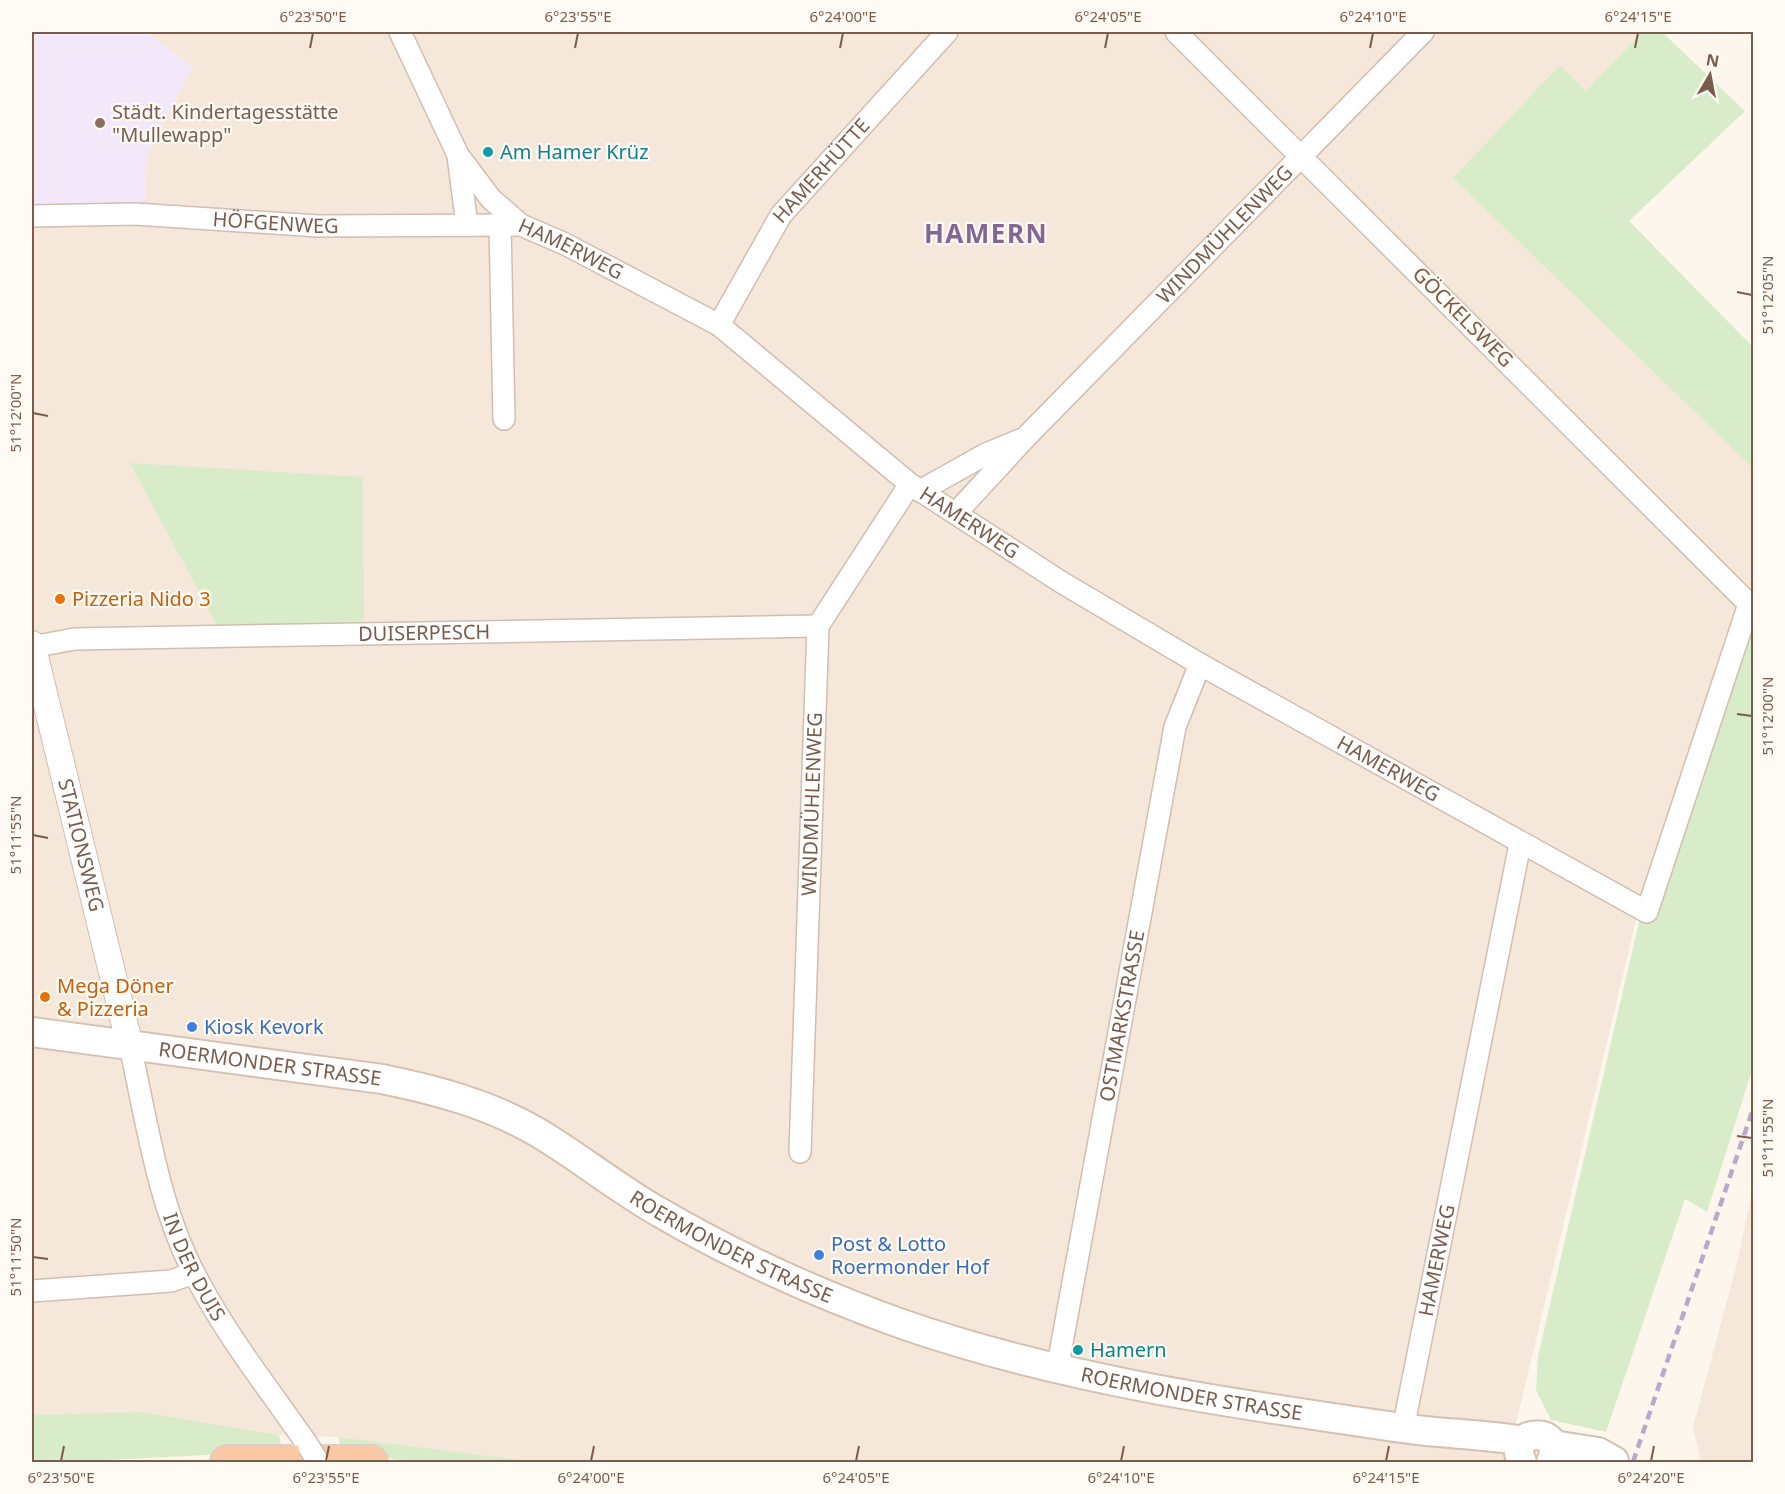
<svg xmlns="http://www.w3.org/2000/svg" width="1785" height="1494" font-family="'Noto Sans',sans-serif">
  <rect width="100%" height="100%" fill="#fdf6ec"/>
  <path fill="#f5e8da" d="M147,32H1642L1586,91L1560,66L1453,178L1754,468L1753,606L1639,908L1513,1436L1511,1462H539L339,1437L279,1435L142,1412L32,1415V205L145,201L147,155L192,67Z
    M1753,1187V1462H1701L1693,1427L1737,1263Z"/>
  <path fill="#f3e8fa" d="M32,32H147L192,67L147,155L145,201L32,205Z"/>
  <path fill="#d8ecc9" d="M1642,32H1662L1745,111L1629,221L1753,347V468L1453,178L1560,65L1586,91Z
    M130,463L363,477L364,624L219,629Z
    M1753,623V1067L1707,1212L1685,1199L1606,1432L1551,1420L1536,1390L1538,1356L1639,922L1659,908Z
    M142,1412L279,1435L283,1453C199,1453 116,1462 32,1462V1415Z
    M339,1437L539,1462H418L340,1453Z"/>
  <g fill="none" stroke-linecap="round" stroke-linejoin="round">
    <g stroke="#d1beb0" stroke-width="24">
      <g id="minor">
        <path id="s1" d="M400,32L458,155L491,199L521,225L565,244L719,325L910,484L1061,582L1203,666L1647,912L1749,604L1176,32"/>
        <path d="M458,156L467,225"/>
        <path id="s2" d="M32,216L135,214L318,226L521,225"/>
        <path d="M500,224L504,419"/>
        <path id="s3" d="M719,325L781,215L947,32"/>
        <path d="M920,491L986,454L1020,440"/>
        <path id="s4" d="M956,513L1026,437L1423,32"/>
        <path id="s5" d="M32,647L74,639L818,626"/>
        <path id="s6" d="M130,1046C147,1122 158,1205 195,1275C227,1337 270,1390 309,1447"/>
        <path id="s7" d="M800,1152L818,626L910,484"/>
        <path d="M32,1291L171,1281L194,1273"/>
        <path id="s8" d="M1057,1370L1175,727L1200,664"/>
        <path id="s9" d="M1403,1429L1520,844"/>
      </g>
    </g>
    <g stroke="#d1beb0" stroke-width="28">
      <g id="tertiary">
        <path id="s10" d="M32,644L130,1046"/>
      </g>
    </g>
    <g stroke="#d6c0b0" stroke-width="32">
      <g id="secondary">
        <path id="s11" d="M32,1032L382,1079C436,1090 489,1104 537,1132C579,1157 617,1188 659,1212C736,1257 818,1294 902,1324C1063,1380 1234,1404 1402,1428C1442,1434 1482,1434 1523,1441"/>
        <path d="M1553,1445L1598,1452L1614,1461"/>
        <path d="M1522,1462C1505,1427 1568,1426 1551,1462"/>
      </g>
    </g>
    <g stroke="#dad1cd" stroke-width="36">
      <path id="trunk" d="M227,1462H371"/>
    </g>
    <use href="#minor" stroke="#fff" stroke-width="21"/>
    <use href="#tertiary" stroke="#fff" stroke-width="26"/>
    <use href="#secondary" stroke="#fff" stroke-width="28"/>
    <use href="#trunk" stroke="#f9c8a4" stroke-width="33"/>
    <path stroke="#b9a8c9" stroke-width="4.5" stroke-dasharray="9 6" stroke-linecap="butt" d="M1633,1462L1754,1106"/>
    <g stroke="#d1beb0" stroke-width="24" stroke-linecap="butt">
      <path id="minor-bridge" d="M309,1447L318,1462"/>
    </g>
    <use href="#minor-bridge" stroke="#fff" stroke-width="21"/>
  </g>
  <path fill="none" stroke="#7a5c4d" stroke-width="2" d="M310,48L313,33M575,48L578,33M840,48L843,33M1105,48L1108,33M1370,48L1373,33M1635,48L1638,33M1737,292L1752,295M33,413L48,416M1737,714L1752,716M33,835L48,838M1737,1136L1752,1138M33,1257L48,1259M61,1461L64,1446M326,1461L329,1446M591,1461L594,1446M856,1461L859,1446M1121,1461L1124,1446M1386,1461L1389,1446M1651,1461L1654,1446"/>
  <circle fill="#8d6e63" stroke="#fffaf3" stroke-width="2" cx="100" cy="123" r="6"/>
  <g fill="#0f9aa8" stroke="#fffaf3" stroke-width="2">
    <circle cx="488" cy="152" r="6"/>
    <circle cx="1078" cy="1350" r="6"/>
  </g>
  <g fill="#e8710a" stroke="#fffaf3" stroke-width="2">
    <circle cx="60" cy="599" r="6"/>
    <circle cx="45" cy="997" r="6"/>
  </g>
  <g fill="#3f7fe0" stroke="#fffaf3" stroke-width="2">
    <circle cx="192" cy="1027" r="6"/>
    <circle cx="819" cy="1255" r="6"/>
  </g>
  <g text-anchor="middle" stroke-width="4.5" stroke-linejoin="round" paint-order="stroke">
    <g font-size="20" fill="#785e54" stroke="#fffaf3" text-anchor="start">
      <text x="112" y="119">Städt. Kindertagesstätte<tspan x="112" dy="23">"Mullewapp"</tspan></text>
    </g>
    <g font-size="20" fill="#0d838f" stroke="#fffaf3" text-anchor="start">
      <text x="500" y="159">Am Hamer Krüz</text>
      <text x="1090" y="1357">Hamern</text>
    </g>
    <g font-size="20" fill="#7a5c4d" stroke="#fffaf3">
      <text dy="7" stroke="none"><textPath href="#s3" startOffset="186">HAMERHÜTTE</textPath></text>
      <text dy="7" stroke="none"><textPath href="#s2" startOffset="244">HÖFGENWEG</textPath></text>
      <text dy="7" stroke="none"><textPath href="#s4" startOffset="387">WINDMÜHLENWEG</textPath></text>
      <text dy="7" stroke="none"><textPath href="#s1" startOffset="286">HAMERWEG</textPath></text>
      <text transform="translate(1463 317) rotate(45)" y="7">GÖCKELSWEG</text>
      <text dy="7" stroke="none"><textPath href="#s1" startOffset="772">HAMERWEG</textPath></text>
      <text dy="7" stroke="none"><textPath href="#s5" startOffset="393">DUISERPESCH</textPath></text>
      <text dy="7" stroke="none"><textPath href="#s1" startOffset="1258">HAMERWEG</textPath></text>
      <text dy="7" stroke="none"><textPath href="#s7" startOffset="348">WINDMÜHLENWEG</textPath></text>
      <text dy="7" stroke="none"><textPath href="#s10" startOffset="207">STATIONSWEG</textPath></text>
      <text dy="7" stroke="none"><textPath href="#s8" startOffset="360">OSTMARKSTRASSE</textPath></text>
      <text dy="7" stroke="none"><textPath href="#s11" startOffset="240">ROERMONDER STRASSE</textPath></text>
      <text dy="7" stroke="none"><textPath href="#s11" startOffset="744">ROERMONDER STRASSE</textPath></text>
      <text dy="7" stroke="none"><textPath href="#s9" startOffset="172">HAMERWEG</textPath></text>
      <text dy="7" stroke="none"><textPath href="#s6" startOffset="231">IN DER DUIS</textPath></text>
      <text dy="7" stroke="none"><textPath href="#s11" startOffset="1230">ROERMONDER STRASSE</textPath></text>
    </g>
    <g font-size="20" fill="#c56008" stroke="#fffaf3" text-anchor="start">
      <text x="72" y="606">Pizzeria Nido 3</text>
      <text x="57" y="993">Mega Döner<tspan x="57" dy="23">&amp; Pizzeria</tspan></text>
    </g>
    <g font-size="20" fill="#366cbe" stroke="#fffaf3" text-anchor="start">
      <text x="204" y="1034">Kiosk Kevork</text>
      <text x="831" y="1251">Post &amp; Lotto<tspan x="831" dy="23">Roermonder Hof</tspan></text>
    </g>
    <g font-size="26" font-weight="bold" letter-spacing="1.5" fill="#846695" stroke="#fffaf3">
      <text x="986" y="243">HAMERN</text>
    </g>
  </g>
  <rect width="1785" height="1494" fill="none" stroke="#fffaf3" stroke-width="66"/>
  <g transform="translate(1710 75) rotate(10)" stroke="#fffaf3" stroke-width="4.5" paint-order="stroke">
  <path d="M0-4.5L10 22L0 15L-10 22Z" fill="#7a5c4d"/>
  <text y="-9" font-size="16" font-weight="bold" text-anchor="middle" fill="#7a5c4d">N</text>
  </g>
  <rect x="33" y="33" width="1719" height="1428" fill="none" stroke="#7a5c4d" stroke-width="2"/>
  <g font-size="15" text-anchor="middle" fill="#7a5c4d">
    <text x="313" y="22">6°23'50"E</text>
    <text x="578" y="22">6°23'55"E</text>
    <text x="843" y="22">6°24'00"E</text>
    <text x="1108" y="22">6°24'05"E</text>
    <text x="1373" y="22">6°24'10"E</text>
    <text x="1638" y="22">6°24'15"E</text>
    <text transform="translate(1768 295) rotate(-90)" y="5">51°12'05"N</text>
    <text transform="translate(16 413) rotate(-90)" y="5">51°12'00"N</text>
    <text transform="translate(1768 716) rotate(-90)" y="5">51°12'00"N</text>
    <text transform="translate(16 835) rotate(-90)" y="5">51°11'55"N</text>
    <text transform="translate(1768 1138) rotate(-90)" y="5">51°11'55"N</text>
    <text transform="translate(16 1257) rotate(-90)" y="5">51°11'50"N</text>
    <text x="61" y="1483">6°23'50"E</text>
    <text x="326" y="1483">6°23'55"E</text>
    <text x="591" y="1483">6°24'00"E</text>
    <text x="856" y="1483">6°24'05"E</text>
    <text x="1121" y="1483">6°24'10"E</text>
    <text x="1386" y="1483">6°24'15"E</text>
    <text x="1651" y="1483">6°24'20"E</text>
  </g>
</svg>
